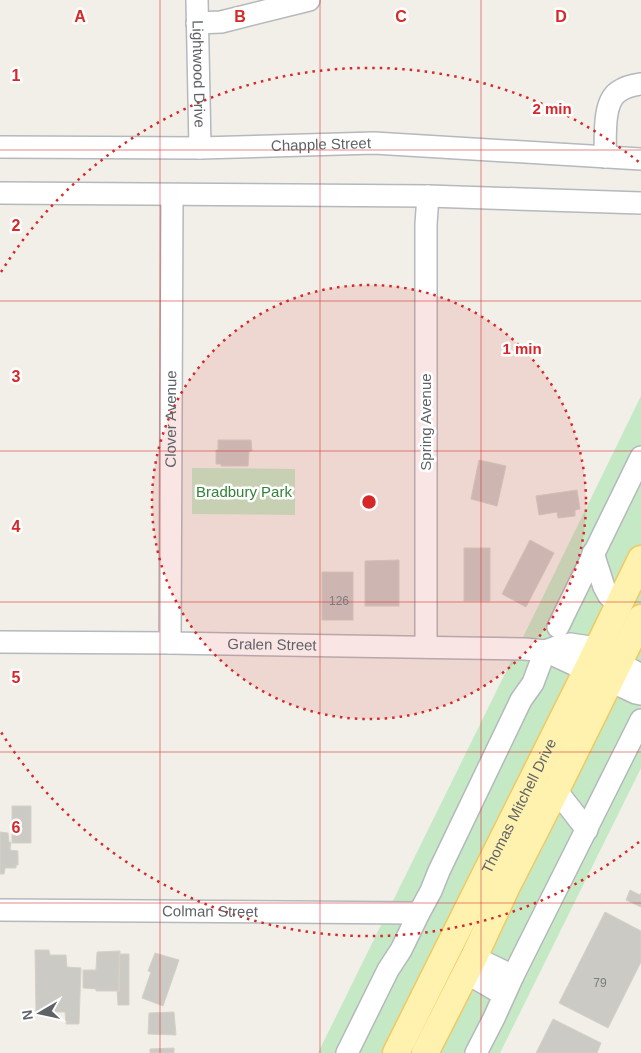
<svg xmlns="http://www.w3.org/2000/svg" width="641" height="1053" font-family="Arial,sans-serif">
  <rect width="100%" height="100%" fill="#f1efe8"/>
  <path fill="#c5e8c5" d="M641,396V768L500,1053H318L530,623Z
    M192,468L295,469V515L192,514Z"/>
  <path fill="#cccac5" stroke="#d6d1c6" d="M218,440H251L252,451H249L248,466H221V464H216V450H218Z
    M479,460L506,466L497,506L471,499Z
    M577,490L580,509L575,510V516L558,518L557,512L539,515L536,496Z
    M530,540L554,553L526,607L502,594Z
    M464,548H490V601H464Z
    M399,560V606H365V561Z
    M322,572H353V620H322Z
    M12,806H31V843H12Z
    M0,832L8,833L9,842H11L10,850L18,851V865H16V868H5L4,874H0Z
    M630,890L640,895L641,893V907L626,900Z
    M605,912L641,931V962L608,1028L559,1003Z
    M35,950H49L50,955H66L67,967L81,968L79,1024H66L65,1012H36Z
    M120,951L119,991H96V989L83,988V970H96L97,952Z
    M155,953L179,960L163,1006L142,998L151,972L148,971Z
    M119,954H129V1005H118L117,991H119Z
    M174,1012L176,1035L148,1034L149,1013Z
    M553,1019L601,1043L597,1053H536Z
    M174,1048V1053H150V1049Z"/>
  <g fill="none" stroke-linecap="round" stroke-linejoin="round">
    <g stroke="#b5b8bc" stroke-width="24">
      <g id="minor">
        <path id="s1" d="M197,0L200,148"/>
        <path d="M197,23L221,22L309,0"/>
        <path id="s2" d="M0,147L200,148L374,143L641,159"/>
        <path d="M605,157C606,139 602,103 618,92C625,87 633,85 641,84"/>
        <path d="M0,193L428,196L641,203"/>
        <path d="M593,553L604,587L609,596L619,602"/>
        <path d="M558,627L641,457"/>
        <path id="s3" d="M0,642L170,643L525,649L545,651L636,693L641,694"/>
        <path id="s4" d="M170,643L172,195"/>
        <path d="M426,647V224L428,196"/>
        <path d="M545,651L556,647L570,644L597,648L619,663L641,675"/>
        <path d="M556,790L587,830"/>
        <path id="s5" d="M0,910L419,913"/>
        <path d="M474,957L513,976"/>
        <path d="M465,972L504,995"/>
        <path d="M347,1053L388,970L401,950L419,913L431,891L439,871L521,700L533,683L545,651"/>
        <path d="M476,1053L494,1018L513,976L641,720"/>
      </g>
    </g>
    <g stroke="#f2c960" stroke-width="29">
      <g id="major">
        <path id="s6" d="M396,1053L587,670L641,559"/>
        <path d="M425,1053L474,957L507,886L556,790L641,618"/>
      </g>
    </g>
    <use href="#minor" stroke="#fff" stroke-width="21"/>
    <use href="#major" stroke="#fff2af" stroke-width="26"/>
  </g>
  <path fill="none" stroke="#d62828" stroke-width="1" stroke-opacity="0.55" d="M160,0V1053M320,0V1053M481,0V1053M0,150H641M0,301H641M0,451H641M0,602H641M0,752H641M0,903H641"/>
  <circle cx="369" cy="502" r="217" fill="#d62828" fill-opacity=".12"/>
  <g fill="none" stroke="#d62828" stroke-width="2.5" stroke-dasharray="2.5 5">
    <circle cx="369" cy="502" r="217"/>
    <path d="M639 842A434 434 0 0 1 1 732M1 272A434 434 0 0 1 639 162"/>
  </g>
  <g text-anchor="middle" stroke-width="5" stroke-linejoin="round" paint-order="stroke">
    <g font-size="12" fill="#7a7d7f">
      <text x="339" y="605">126</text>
      <text x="600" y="987">79</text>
    </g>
    <g font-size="15" fill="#5f6368" stroke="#fff">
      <text dy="5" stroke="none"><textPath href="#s1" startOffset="74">Lightwood Drive</textPath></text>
      <text dy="5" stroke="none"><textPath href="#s2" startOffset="321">Chapple Street</textPath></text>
      <text dy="5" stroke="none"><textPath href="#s4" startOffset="224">Clover Avenue</textPath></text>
      <text transform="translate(426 422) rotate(-90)" y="5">Spring Avenue</text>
      <text dy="5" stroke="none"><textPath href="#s3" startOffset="272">Gralen Street</textPath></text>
      <text dy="5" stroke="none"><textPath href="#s6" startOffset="276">Thomas Mitchell Drive</textPath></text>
      <text dy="5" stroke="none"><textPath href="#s5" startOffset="210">Colman Street</textPath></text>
    </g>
    <g font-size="15" fill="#348238" stroke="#fff">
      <text x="244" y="497">Bradbury Park</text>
    </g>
  </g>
  <g font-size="16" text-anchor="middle" font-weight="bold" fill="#d62828" stroke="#fff" stroke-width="5" stroke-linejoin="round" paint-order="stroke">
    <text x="80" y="22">A</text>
    <text x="240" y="22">B</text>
    <text x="401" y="22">C</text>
    <text x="561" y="22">D</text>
    <text x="16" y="81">1</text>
    <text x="16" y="231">2</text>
    <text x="16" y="382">3</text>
    <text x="16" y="532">4</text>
    <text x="16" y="683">5</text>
    <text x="16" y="833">6</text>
  </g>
  <circle cx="369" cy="502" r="8" fill="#d62828" stroke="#fff" stroke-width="2.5"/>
  <g font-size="15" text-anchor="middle" font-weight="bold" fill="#d62828" stroke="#fff" stroke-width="5" stroke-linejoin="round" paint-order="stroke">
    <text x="552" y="114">2 min</text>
    <text x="522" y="354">1 min</text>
  </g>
  <g transform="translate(40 1013) rotate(261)" stroke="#ffffff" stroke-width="4" paint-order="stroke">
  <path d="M0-4L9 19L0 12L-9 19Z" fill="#5f6368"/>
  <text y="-8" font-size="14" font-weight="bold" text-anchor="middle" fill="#5f6368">N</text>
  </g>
</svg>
